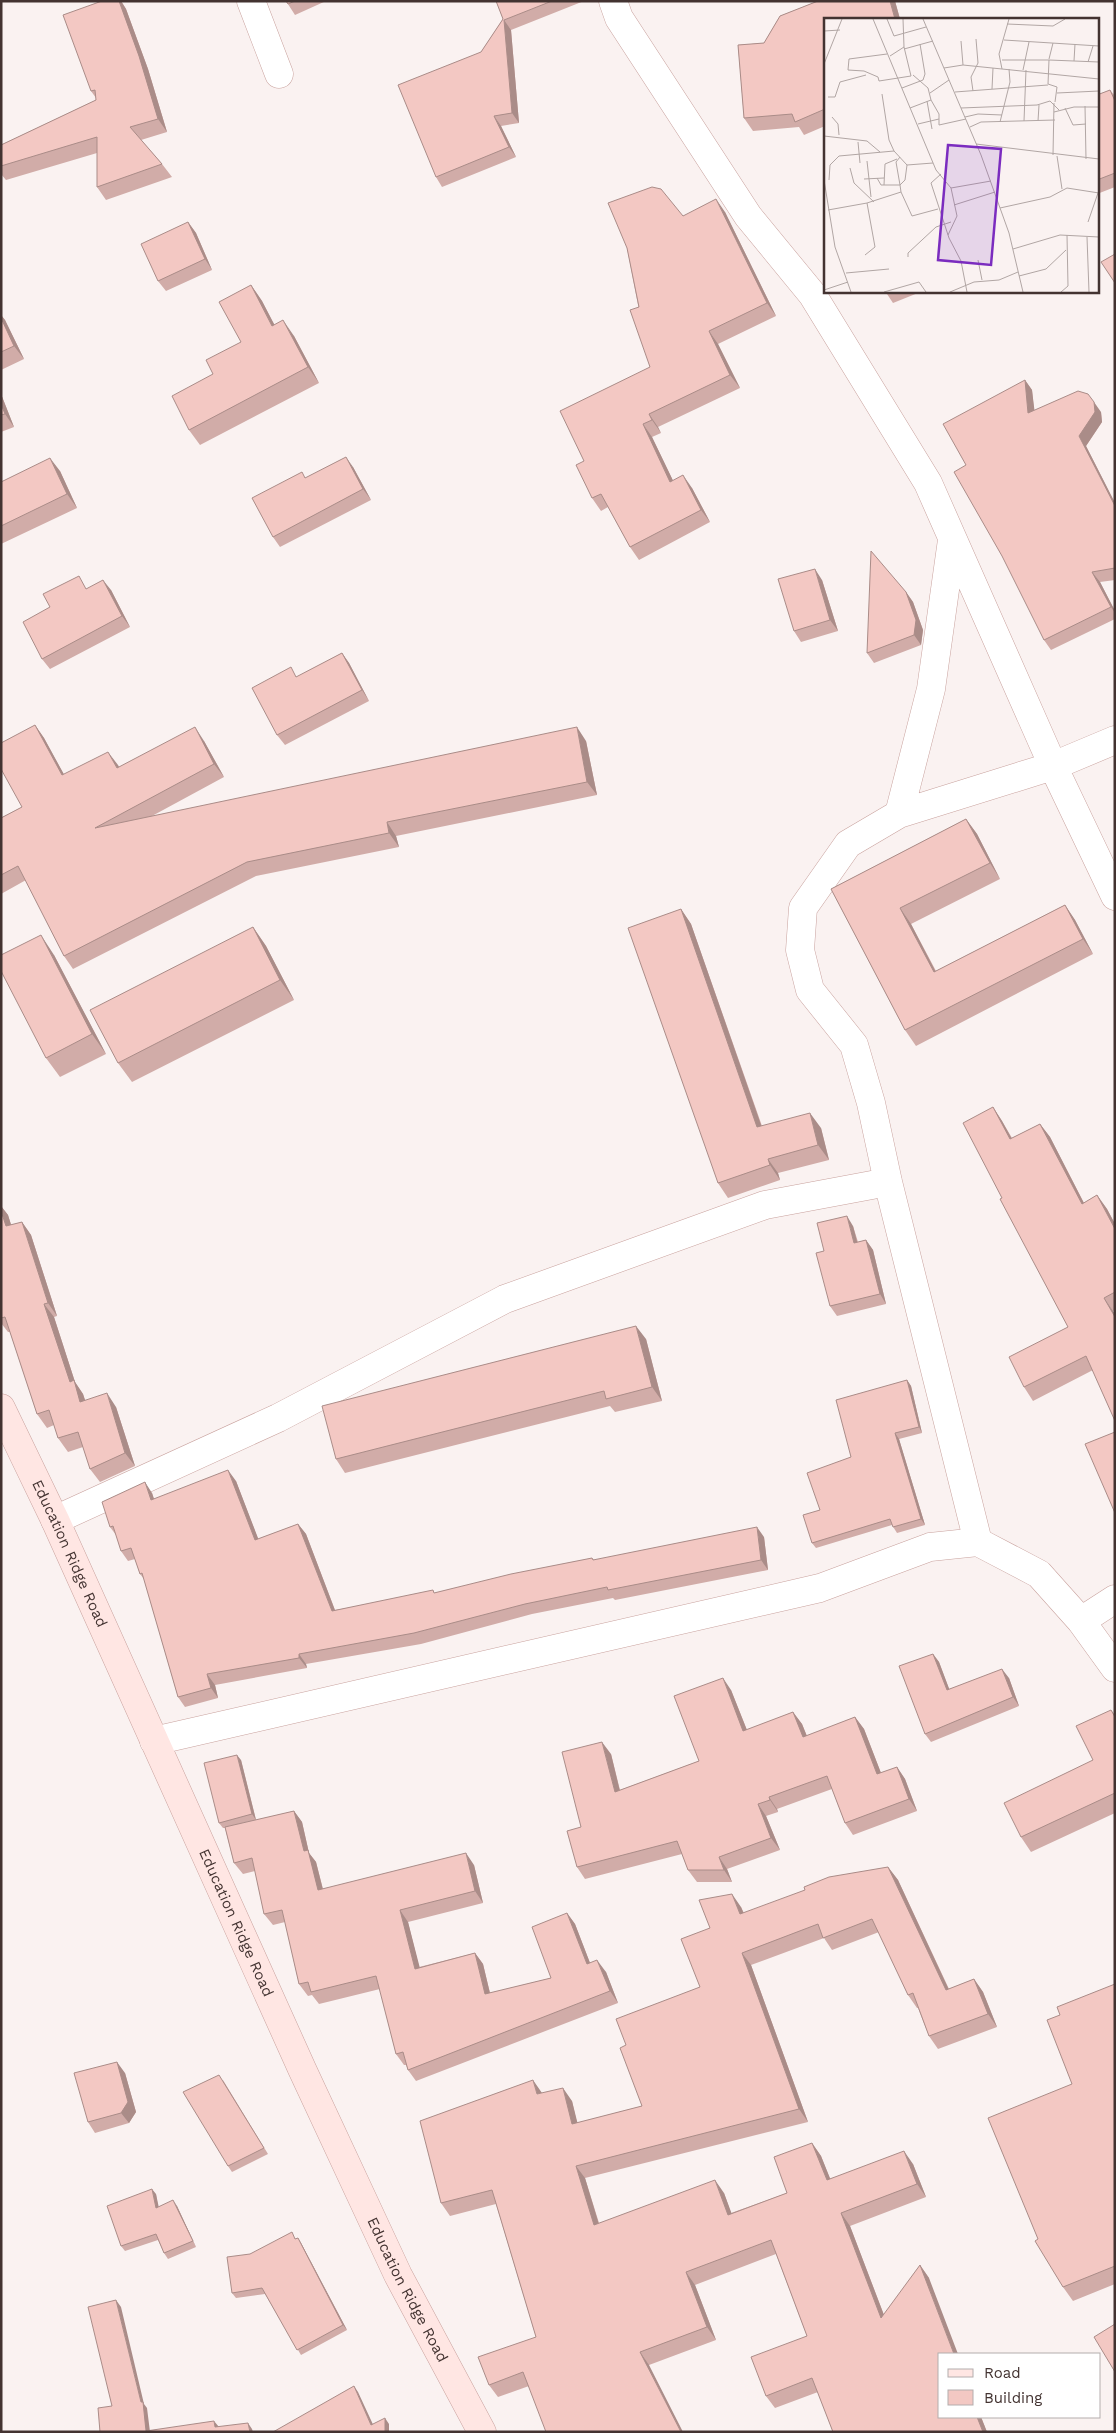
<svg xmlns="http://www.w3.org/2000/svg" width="1116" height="2433" font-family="'Work Sans',sans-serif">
  <rect width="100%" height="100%" fill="#faf2f1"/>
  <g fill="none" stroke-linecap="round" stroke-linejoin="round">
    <g stroke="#c9a29e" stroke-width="29">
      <path id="street" d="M251,1L279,74
        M613,1L619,18L748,216L812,294L928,483L1053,766L1115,896
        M899,814L931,689L952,540
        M55,1520L278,1418L505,1299L765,1205L888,1182
        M978,1542L888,1182L871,1103L854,1045L810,990L800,950L803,908L848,844L899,814L1053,766L1115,740
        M1081,1621L1115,1599
        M154,1741L820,1588L930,1547L978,1542L1039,1574L1081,1621L1115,1668"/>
    </g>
    <g stroke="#c9a29e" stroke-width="29">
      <g id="secondary">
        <path id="s1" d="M1,1408L55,1520L302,2069L398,2275L482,2432"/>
      </g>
    </g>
    <use href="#street" stroke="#fff" stroke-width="28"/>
    <use href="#secondary" stroke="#ffe6e3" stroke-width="28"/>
  </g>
  <path fill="#d1aca8" d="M102,1H121L126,9L148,69L167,132L141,140L162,164L172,177L106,200L97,187V153L6,180L1,174V145L96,100V98L91,91Z
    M286,1H326L295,15Z
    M496,1H584L511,30L519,123L501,126L516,157L442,187L436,177L481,52L503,19Z
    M818,1H895L900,19H825V126L804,135L799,127L753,131L744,118L738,45L764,43L780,16Z
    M1110,90L1115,96V187L1097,194V95Z
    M725,212L776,316L718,344L740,388L658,427L661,433L652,437L673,481L692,488L710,522L639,560L630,547L608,507L601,511L592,498L584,461L650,367L627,248L683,216Z
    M188,222L196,233L212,270L166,291L158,281Z
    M251,285L262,301L274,325L294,336L319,383L200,445L189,430L213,374L241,342Z
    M885,291H923L893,303Z
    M1,315L5,320L24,359L1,370Z
    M1025,380L1032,390L1034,410L1101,412L1102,422L1086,446L1115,503V580L1100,582L1115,611V619L1051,650L1044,640L966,465Z
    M1,394L14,427L1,432Z
    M353,467L371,500L280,547L273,537L306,478Z
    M60,471L77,508L1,544V482Z
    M822,580L838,631L801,642L794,631Z
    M88,588L111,590L130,627L50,669L42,659Z
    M906,592L913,602L923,630L921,645L874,663L867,653Z
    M342,653L349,663L369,701L285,745L277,735L297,677Z
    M35,725L44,738L64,775L119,767L204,741L224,777L152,816L586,741L597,795L396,836L399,847L256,876L73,969L64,956L26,880L1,894V818L22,807Z
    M966,819L977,834L1000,879L911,924L936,971L1065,905L1075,920L1093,954L916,1046L905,1030L831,889Z
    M681,909L691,924L762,1126L821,1128L829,1160L778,1173L780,1180L728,1198L718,1183Z
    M253,927L266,946L294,1000L132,1082L118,1063Z
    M54,955L106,1054L60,1077L46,1058Z
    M993,1107L1002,1121L1012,1138L1040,1124L1050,1137L1084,1203L1097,1195L1107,1209L1115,1224V1310L1113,1311L1093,1370L1033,1401L1024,1387L1068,1327L1002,1198Z
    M1,1206L8,1215L11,1225L22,1222L31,1235L57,1316L54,1317L75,1382L83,1394L85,1400L116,1407L135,1466L100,1482L90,1469L83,1447L68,1452L58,1438L54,1425L47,1428L37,1414L10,1332H8L1,1323Z
    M853,1226L858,1242L866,1240L873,1250L886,1304L837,1316L830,1306Z
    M646,1339L662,1401L615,1412L610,1406L345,1473L336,1459Z
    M907,1380L911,1386L922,1433L899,1439L925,1525L897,1533L892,1525L816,1548L812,1543L820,1510L851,1457Z
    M236,1481L258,1539L298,1524L306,1534L335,1610L435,1593L592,1558L594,1560L764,1537L768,1570L615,1600L613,1598L532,1614L421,1644L306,1664L307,1668L215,1685L218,1698L185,1707L178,1697L144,1579L140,1574L135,1559L128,1561L121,1551L116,1535L110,1527L152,1493L154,1499Z
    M933,1654L939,1662L949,1689L1009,1678L1019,1706L931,1742L925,1734Z
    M731,1690L747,1730L793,1712L802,1724L807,1736L855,1717L864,1729L881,1773L897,1767L905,1779L917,1811L853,1835L845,1823L832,1789L777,1809L778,1812L766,1816L780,1850L727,1869L732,1882H697L688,1870L682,1854L585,1879L577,1867L581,1827L611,1754L620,1790L699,1761Z
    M1111,1710L1115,1715V1813L1031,1852L1021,1837L1093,1760Z
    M241,1760L256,1820L294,1811L302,1822L309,1853L316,1862L323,1889L474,1865L483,1903L408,1922L419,1967L475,1953L483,1964L490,1993L551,1978L567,1913L575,1924L590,1963L606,1972L618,2003L416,2081L408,2070L406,2065H404L396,2054L380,1989L319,2004L312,1995L308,1996L299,1984L285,1922L273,1925L264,1914L255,1871L243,1874L234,1863L225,1828H223L219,1823Z
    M888,1867L898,1880L949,1989L974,1979L983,1992L997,2027L938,2049L929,2036L918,2008H917L908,1995L879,1932L832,1950L824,1938L751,1965L808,2122L585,2178L599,2223L724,2193L731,2213L787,2193L812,2143L821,2156L830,2179L913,2164L926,2197L850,2226L884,2315L920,2265L929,2278L940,2417H981L987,2432H833L818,2392L775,2408L766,2396L807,2336L776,2254L695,2285L716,2340L649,2365L529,2386L498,2397L489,2385L536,2337L496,2204L450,2216L441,2203L542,2093L572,2101L577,2123L642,2106L626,2045L700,1987L710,1928L741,1907L744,1913Z
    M1115,1984V2284L1073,2301L1063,2287L1038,2239L1072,2084L1060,2015Z
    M125,2073L136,2112L129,2123L95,2133L88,2122Z
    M223,2080L268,2154L232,2172L228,2166Z
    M156,2194L158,2207L177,2206L196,2247L168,2259L164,2253L158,2240L125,2251L121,2246Z
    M298,2238L301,2243L347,2330L301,2355L265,2294L236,2298L232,2293L250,2254Z"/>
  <path fill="#aa8c88" d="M119,1H121L126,9L148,69L167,132L158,119Z
    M890,1H895L900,19H895Z
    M504,20L511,30L519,123L512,113Z
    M494,116L501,126L516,157L509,147Z
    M716,199L725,212L776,316L767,303Z
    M188,222L196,233L212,270L205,259Z
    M251,285L262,301L283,341L272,326Z
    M1,315L5,320L24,359L14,346L1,318Z
    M283,320L294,336L319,383L308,367Z
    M709,331L718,344L740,388L730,375Z
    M1025,380L1032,390L1036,423L1028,413Z
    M1,394L14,427L5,414L1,404Z
    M1094,402L1101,412L1102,422L1086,446L1115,503V506L1079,436Z
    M649,414L658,427L661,433L652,420Z
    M643,424L652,437L680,495L670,482Z
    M346,457L353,467L371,500L363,489Z
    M50,458L60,471L77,508L67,494Z
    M683,475L692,488L710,522L701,510Z
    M815,569L822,580L838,631L830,620Z
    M1092,572L1100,582L1115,611V613L1111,607Z
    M103,580L111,590L130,627L122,616Z
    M906,592L913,602L923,630L921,645L914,635Z
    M342,653L349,663L369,701L362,690Z
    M35,725L44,738L72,789L62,775Z
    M195,727L204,741L224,777L214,764Z
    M577,727L586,741L597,795L587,782Z
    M108,752L118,765L127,781L117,768Z
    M966,819L977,834L1000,879L990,863Z
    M387,822L396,836L399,847L389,833Z
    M1065,905L1075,920L1093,954L1083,939Z
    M900,908L911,924L944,988L934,972Z
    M681,909L691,924L767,1142L757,1127Z
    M253,927L266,946L294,1000L280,980Z
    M41,935L54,955L106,1054L92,1034Z
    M993,1107L1002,1121L1019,1152L1010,1139Z
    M810,1113L821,1128L829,1160L818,1145Z
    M1040,1124L1050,1137L1091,1217L1082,1204Z
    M768,1159L778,1173L780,1180L770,1165Z
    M1097,1195L1107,1209L1115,1224V1229Z
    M1,1206L8,1215L16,1240L6,1226L1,1211Z
    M847,1216L853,1226L860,1253L854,1243Z
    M22,1222L31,1235L57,1316L48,1303Z
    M866,1240L873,1250L886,1304L880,1294Z
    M1104,1298L1113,1311L1115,1314V1317Z
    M44,1304L54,1317L75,1382L83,1394L90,1415L80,1402L70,1382Z
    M636,1326L646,1339L662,1401L652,1387Z
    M907,1380L911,1386L922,1433L919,1427Z
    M107,1393L116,1407L135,1466L125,1453Z
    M895,1433L899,1439L925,1525L921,1519Z
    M228,1470L236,1481L263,1551L255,1540Z
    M145,1482L152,1493L158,1511L151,1500Z
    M298,1524L306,1534L339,1621L332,1611Z
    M757,1527L764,1537L768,1570L761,1560Z
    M299,1654L306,1664L307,1668L299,1658Z
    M933,1654L939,1662L953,1699L947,1690Z
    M1002,1669L1009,1678L1019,1706L1013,1697Z
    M207,1674L215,1685L218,1698L211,1688Z
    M723,1678L731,1690L752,1743L743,1731Z
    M793,1712L802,1724L812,1749L803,1737Z
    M855,1717L864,1729L886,1786L877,1774Z
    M602,1742L611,1754L623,1804L615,1792Z
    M237,1755L241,1760L256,1820L252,1814Z
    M897,1767L905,1779L917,1811L909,1799Z
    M769,1797L777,1809L778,1812L770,1800Z
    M758,1804L766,1816L780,1850L771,1838Z
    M294,1811L302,1822L309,1853L316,1862L326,1902L318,1890L304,1851Z
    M466,1853L474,1865L483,1903L475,1891Z
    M719,1857L727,1869L732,1882L724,1870Z
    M888,1867L898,1880L955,2003L946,1990Z
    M732,1894L741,1907L749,1927L740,1914Z
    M400,1910L408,1922L423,1980L415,1969Z
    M567,1913L575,1924L595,1976L587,1964Z
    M475,1953L483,1964L493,2006L485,1994Z
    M742,1953L751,1965L808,2122L799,2109Z
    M597,1960L606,1972L618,2003L610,1991Z
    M974,1979L983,1992L997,2027L988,2014Z
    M117,2062L125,2073L136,2112L129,2123L121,2113Z
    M533,2080L542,2093L537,2094Z
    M563,2088L572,2101L581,2137L572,2124Z
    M812,2143L821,2156L836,2193L827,2180Z
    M904,2151L913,2164L926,2197L917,2184Z
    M576,2166L585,2178L603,2238L594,2225Z
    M715,2180L724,2193L737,2228L728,2215Z
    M152,2189L156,2194L160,2213L156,2208Z
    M173,2200L177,2206L196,2247L193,2241Z
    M841,2213L850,2226L890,2331L881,2318Z
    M298,2238L301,2243L347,2330L343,2325Z
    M920,2265L929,2278L958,2354H954Z
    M686,2272L695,2285L716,2340L707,2327Z
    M116,2300L121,2307L144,2404L147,2408L150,2432L146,2431L141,2402Z
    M640,2352L649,2365L683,2432H681Z
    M354,2386L358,2392L376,2431L371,2425Z
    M977,2417H981L987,2432H983Z
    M385,2418L389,2424V2432H385Z
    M214,2421L219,2427H215Z
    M248,2423L252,2429L253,2432H250Z"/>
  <path fill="#f3c8c3" stroke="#aa8c88" d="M102,1H119L139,56L158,119L130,127L162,164L97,187V137L1,166V145L96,100L95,90L91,91L63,15Z
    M286,1H295L288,4Z
    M496,1H552L504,20L512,113L494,116L509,147L436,177L398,85L481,52L503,19Z
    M818,1H890L895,19H825V109L795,122L792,114L744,118L738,45L764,43L780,16Z
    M1110,90L1115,101V173L1097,180V95Z
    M652,187L661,189L683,216L716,199L767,303L709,331L730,375L649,414L652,420L643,424L670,482L683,475L701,510L630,547L601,494L592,498L576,465L584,461L560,411L650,367L630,310L639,307L627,248L608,203Z
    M188,222L205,259L158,281L141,244Z
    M1115,254V283L1101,262Z
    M251,285L272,326L283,320L308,367L189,430L172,396L213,374L206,360L241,342L219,302Z
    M1,318L14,346L1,352Z
    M1025,380L1028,413L1078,391L1088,394L1094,402L1095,412L1079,436L1115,506V568L1092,572L1111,607L1044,640L1002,556L954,472L966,465L943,424Z
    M1,404L5,414L1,415Z
    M346,457L363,489L273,537L252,498L302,472L305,478Z
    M50,458L67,494L1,526V482Z
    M871,551L906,592L916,620L914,635L867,653Z
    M815,569L830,620L794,631L778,579Z
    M79,576L86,589L103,580L122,616L42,659L23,622L50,607L43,594Z
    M342,653L362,690L277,735L252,688L291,667L296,677Z
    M35,725L62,775L108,752L117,768L195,727L214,764L95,828L577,727L587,782L387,822L389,833L247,862L64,956L18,866L1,875V818L22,807L1,769V743Z
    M966,819L990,863L900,908L934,972L1065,905L1083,939L905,1030L831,889Z
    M681,909L757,1127L810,1113L818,1145L768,1159L770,1165L718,1183L628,928Z
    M253,927L280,980L118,1063L90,1010Z
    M41,935L92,1034L46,1058L1,971V955Z
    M993,1107L1010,1139L1040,1124L1082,1204L1097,1195L1115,1229V1292L1104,1298L1115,1317V1421L1086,1356L1024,1387L1009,1357L1068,1327L1000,1199L1002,1198L963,1123Z
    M1,1211L6,1226L22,1222L48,1303L44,1304L70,1382L74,1380L80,1402L107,1393L125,1453L90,1469L78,1432L58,1438L49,1410L37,1414L5,1317L1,1318Z
    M847,1216L854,1243L866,1240L880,1294L830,1306L816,1253L824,1251L817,1223Z
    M636,1326L652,1387L606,1399L604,1391L336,1459L322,1406Z
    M907,1380L919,1427L895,1433L921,1519L893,1527L890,1519L812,1543L803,1515L820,1510L807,1473L851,1457L836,1400Z
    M1115,1432V1513L1085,1444Z
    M228,1470L255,1540L298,1524L332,1611L433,1590L434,1593L511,1574L592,1558L593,1560L757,1527L761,1560L608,1590L607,1587L525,1604L414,1633L299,1654V1658L207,1674L211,1688L178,1697L142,1573L140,1574L131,1548L121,1551L113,1526L110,1527L102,1502L145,1482L151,1500Z
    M933,1654L947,1690L1002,1669L1013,1697L925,1734L899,1666Z
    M723,1678L743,1731L793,1712L803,1737L855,1717L877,1774L897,1767L909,1799L845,1823L827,1776L769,1797L770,1800L758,1804L771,1838L719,1857L724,1870H688L677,1841L577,1867L567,1831L581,1827L562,1752L602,1742L615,1792L699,1761L674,1696Z
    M1111,1710L1115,1717V1793L1021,1837L1004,1803L1093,1760L1076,1726Z
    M237,1755L252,1814L219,1823L204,1763Z
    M294,1811L304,1851L308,1850L318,1890L466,1853L475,1891L400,1910L415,1969L475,1953L485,1994L551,1978L532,1927L567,1913L587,1964L597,1960L610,1991L408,2070L403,2052L396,2054L376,1976L311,1992L308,1982L299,1984L282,1910L264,1914L252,1858L234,1863L225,1827Z
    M888,1867L946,1990L974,1979L988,2014L929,2036L913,1993L908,1995L872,1919L823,1938L818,1924L742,1953L799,2109L576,2166L594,2225L715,2180L728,2215L787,2193L774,2157L812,2143L827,2180L904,2151L917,2184L841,2213L881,2318L920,2265L954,2354H940V2417H977L983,2432H833L812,2378L766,2396L751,2357L807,2336L771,2240L686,2272L707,2327L640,2352L681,2432H546L523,2372L489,2385L478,2357L536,2337L492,2190L441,2203L420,2121L533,2080L537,2094L563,2088L572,2124L642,2106L620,2048L626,2045L616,2019L700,1987L681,1939L710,1928L699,1900L732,1894L740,1914L805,1890L804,1887L829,1877Z
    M1115,1984V2266L1063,2287L1035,2241L1038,2239L988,2118L1072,2084L1047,2020L1060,2015L1057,2007Z
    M117,2062L128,2102L121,2113L88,2122L74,2073Z
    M219,2075L264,2148L228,2166L183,2092Z
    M152,2189L156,2208L173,2200L193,2241L164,2253L156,2234L121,2246L107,2206Z
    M292,2232L295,2239L298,2238L343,2325L297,2350L262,2288L232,2293L227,2257L250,2254Z
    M116,2300L141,2402H143L146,2431L214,2421L215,2427L248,2423L250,2432H100L98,2408L112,2406L88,2307Z
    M1115,2324V2372L1094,2337Z
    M354,2386L371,2425L385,2418V2432H273Z"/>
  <g text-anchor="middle" stroke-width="5" stroke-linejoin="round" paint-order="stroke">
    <g font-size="15" fill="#433331" stroke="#fff">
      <text dy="5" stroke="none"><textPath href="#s1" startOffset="161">Education Ridge Road</textPath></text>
      <text dy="5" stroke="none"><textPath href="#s1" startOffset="566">Education Ridge Road</textPath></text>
      <text dy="5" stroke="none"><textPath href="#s1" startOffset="971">Education Ridge Road</textPath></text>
    </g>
  </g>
  <g transform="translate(824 18)">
    <rect width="275" height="275" fill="#faf2f1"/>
    <path fill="none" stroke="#b1a6a4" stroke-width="1" d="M49,1L112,152L127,170L167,163M63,1L70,18L102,9M99,1L157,137L185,215L199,274M183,6L229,8L241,1M0,13L16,12M180,22L275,28M137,23L139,47M80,31L109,23M63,36L25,41L24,52L40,53L54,59L55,63L87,58L80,29L79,1M66,38L80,29M225,41L229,25M178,42H225M250,43L251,26M264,44L269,28M0,46L18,1M120,50L139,47L275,61M178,51L175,36L185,1M199,52L205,24M78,70L99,62L101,56L96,26M168,71L169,50M149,73L147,59L154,45L152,21M131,74L224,67M106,75L125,62M233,75L275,73M58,76L65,122L70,133L83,147L109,145M4,79H11L16,64L42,57M107,82L115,96V107L142,101M103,83L108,111M231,84L233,69L224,66L225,42L275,44M261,88L262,141M86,90L107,82L104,70L89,57M137,90L213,87L226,83L235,92M241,90L249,107L262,106M230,94L250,89H275M8,99L14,106L15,117M141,99L154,96L178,97M200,103L202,52M214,103L215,87M176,104L186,64L185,51M94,106L115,101M146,109L157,104L231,102M0,118L43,123L56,134M34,124L36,145M152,126L275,141M229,137L230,85M233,138L238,171M43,143L47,179M26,150L30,165L50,184M117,156L107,165L125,220L137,243L143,274M53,160L57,167H76L72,144L76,139M40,161L60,160M0,162L11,229L27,274M5,162L6,147L15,138L70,133M60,167L61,146L73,141M77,174L76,167L81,162L83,147M130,187L171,174M176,190L226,179L243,170L275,175M4,192L43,185L77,174L88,198L114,191M264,204L275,172M124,217L133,198L127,170M263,219L265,274M189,231L236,217L275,219M41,237L51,229L43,185M84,239V235L112,209L127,204M154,242L158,262M22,255L65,251M195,258L222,251L242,232M0,272L24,264M60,274L95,264L102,274M126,274L150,264L175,262L194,254M237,274L244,268L243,217"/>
    <path fill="#7b2cbf" fill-opacity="0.15" stroke="#7b2cbf" stroke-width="2.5" d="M124,127L177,131L167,247L114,242Z"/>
    <rect width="275" height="275" fill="none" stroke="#433331" stroke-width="2.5"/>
  </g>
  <rect width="1116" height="2433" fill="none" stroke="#433331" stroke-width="5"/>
  <rect x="938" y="2353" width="162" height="65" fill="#ffffff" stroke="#b4adad"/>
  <rect x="948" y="2369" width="25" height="8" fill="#ffe6e3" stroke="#b4adad"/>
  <text x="984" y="2378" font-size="15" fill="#433331">Road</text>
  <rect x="948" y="2390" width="25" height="15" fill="#f3c8c3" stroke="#b4adad"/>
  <text x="984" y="2403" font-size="15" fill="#433331">Building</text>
</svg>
